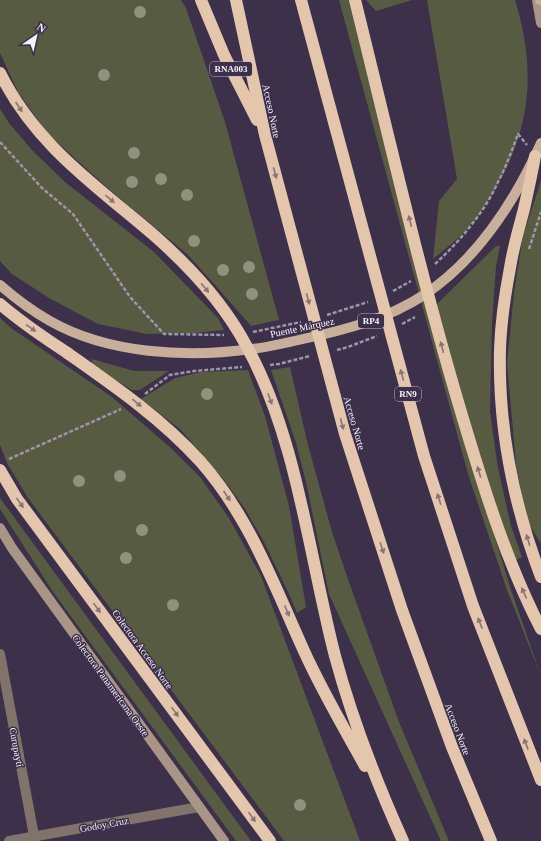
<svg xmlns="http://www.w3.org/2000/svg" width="541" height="841" font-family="'Times New Roman',serif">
  <rect width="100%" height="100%" fill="#3c304b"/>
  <path fill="#575b41" d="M0,0H181L186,8L225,122L279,320L251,326L215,285L187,254L111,191L48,134L18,92L0,53Z
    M339,0H353L468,450L511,590L541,676L507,590L468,474Z
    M366,0H412L376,11Z
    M427,0H515C536,68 532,127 495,189C487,203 478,218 467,229C457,240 445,249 433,259L439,201L457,179Z
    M0,109L9,123L32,150L65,182L154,252L218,318L224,330L195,333L147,334L98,324L49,298L12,274L0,261Z
    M541,181V544L527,521L516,464L507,363L514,293L523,235Z
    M496,246H500L496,266L492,324L490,412L498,468L511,526L522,557L516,560C480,479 460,390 436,305Z
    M0,318L11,328L112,397L172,449L200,477L229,518L261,576L360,841H284L28,498L7,463L0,445Z
    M92,359L134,371H169L140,390H132L91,365Z
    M290,367L308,445L332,532L349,582L399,722L449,841H441L329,594L306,482L296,443L271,370Z
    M248,370L265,416L289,506L306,607L297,613L289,594L263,540L245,509L224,480L181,430L141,399L175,378L201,372Z
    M0,498L251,841H236L53,592L0,509Z"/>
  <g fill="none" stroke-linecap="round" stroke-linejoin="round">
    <path stroke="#9e95aa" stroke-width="2.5" stroke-dasharray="4 2" stroke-linecap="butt" d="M0,142L42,188L73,214L130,297L164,334L224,335
      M529,249L541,212
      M435,264C460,241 484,213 498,182C506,167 512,150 518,134L527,145
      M393,291L411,281
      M327,315L368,302
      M402,324L415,317
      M253,332L301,322
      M337,350L348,347L377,336
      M270,365L279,364L310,356
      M145,394L170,375L194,371L242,367
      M9,459L121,409"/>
    <path stroke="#807369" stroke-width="10" d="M0,654L35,841
      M9,841L199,807"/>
    <path stroke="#a89585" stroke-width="10" d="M537,0L541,23
      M0,528L12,548L224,841"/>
    <path stroke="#c8af9a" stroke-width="10" d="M540,0H541
      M0,285C16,299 32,311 50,321C108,354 187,358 252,349C269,347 286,343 303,339C345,330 387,319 424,295C478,259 515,201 541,143"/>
    <path stroke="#e4c6ad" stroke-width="12" d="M201,0L224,55L257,120
      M236,0L265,135L345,434L402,610L452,747L491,841
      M301,0L424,456L473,606L541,780
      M355,0C390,141 422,283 464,422C485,492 507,563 541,629
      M0,73C36,146 97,186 156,237C191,268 225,305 247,347C297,438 309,556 335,656C352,719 376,781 403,841
      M535,156C532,173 528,191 524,209C519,228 513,248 510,268C505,294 501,322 500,349C498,428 513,503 541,577
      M0,304C21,322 43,337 66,352C113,385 161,418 200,461C249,516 274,585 304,651C322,691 344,728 365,766
      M0,470L17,499L270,841"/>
  </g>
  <g fill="#92917f">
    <circle cx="140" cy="12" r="6"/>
    <circle cx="104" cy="75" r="6"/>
    <circle cx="134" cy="153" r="6"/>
    <circle cx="161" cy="179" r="6"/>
    <circle cx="132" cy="182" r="6"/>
    <circle cx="187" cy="195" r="6"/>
    <circle cx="194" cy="241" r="6"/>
    <circle cx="249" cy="267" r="6"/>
    <circle cx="223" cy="270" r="6"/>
    <circle cx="252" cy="294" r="6"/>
    <circle cx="207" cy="394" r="6"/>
    <circle cx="120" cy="476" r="6"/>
    <circle cx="79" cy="481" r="6"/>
    <circle cx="142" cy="530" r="6"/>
    <circle cx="126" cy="558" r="6"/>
    <circle cx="173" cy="605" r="6"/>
    <circle cx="300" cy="805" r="6"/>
  </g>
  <defs><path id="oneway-solid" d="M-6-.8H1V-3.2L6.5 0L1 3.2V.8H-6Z"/></defs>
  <g fill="#887477">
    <use href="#oneway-solid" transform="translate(19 107) rotate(56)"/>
    <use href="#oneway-solid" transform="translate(275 173) rotate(75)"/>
    <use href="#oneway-solid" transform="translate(110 199) rotate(40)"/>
    <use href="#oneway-solid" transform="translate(410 221) rotate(-104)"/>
    <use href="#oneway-solid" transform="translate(205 288) rotate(50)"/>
    <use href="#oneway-solid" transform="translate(308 299) rotate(75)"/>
    <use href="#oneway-solid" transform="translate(31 328) rotate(35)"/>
    <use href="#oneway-solid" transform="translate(442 347) rotate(-104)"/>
    <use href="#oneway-solid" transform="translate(402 375) rotate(-105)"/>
    <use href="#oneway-solid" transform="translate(270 399) rotate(70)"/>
    <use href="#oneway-solid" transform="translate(137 403) rotate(39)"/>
    <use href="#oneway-solid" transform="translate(342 424) rotate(75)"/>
    <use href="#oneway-solid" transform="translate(479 472) rotate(-107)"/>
    <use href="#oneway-solid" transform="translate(227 496) rotate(56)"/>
    <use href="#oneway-solid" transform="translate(439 499) rotate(-108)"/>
    <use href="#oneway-solid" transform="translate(20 503) rotate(54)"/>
    <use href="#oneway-solid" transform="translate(528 540) rotate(-107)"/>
    <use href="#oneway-solid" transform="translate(382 548) rotate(72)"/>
    <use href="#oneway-solid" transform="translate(524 593) rotate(-114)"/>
    <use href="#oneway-solid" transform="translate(97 608) rotate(54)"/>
    <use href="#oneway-solid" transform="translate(287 611) rotate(67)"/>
    <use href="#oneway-solid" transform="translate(480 623) rotate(-111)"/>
    <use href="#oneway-solid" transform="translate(175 712) rotate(54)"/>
    <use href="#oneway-solid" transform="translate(526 744) rotate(-111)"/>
    <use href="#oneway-solid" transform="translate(252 817) rotate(54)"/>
  </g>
  <g text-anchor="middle" stroke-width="3" stroke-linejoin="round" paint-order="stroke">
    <g fill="#3c304b" stroke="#beb7c9" stroke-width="1">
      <rect x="210" y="62" width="42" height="14" rx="3"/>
      <rect x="358" y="314" width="26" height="14" rx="3"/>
      <rect x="395" y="387" width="26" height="14" rx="3"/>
    </g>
    <g font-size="9" font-weight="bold" fill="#f6f1ff">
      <text x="231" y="72">RNA003</text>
      <text x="371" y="324">RP4</text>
      <text x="408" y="397">RN9</text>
    </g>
    <g font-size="10" fill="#f6f1ff" stroke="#3c304b">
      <text transform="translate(272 111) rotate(78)" y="4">Acceso Norte</text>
      <text transform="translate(302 327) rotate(-12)" y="4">Puente Márquez</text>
      <text transform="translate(355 423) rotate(74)" y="4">Acceso Norte</text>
      <text transform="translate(143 649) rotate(54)" y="4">Colectora Acceso Norte</text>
      <text transform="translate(111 685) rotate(54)" y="4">Colectora Panamericana Oeste</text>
      <text transform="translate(458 729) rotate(69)" y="4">Acceso Norte</text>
      <text transform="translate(17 747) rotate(79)" y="4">Curupaytí</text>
      <text transform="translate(104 824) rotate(-10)" y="4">Godoy Cruz</text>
    </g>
  </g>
  <g transform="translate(36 36) rotate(34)" stroke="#3c304b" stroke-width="3" paint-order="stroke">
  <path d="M0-3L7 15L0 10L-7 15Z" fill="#f6f1ff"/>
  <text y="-6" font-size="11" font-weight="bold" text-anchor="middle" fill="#f6f1ff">N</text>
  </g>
</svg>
